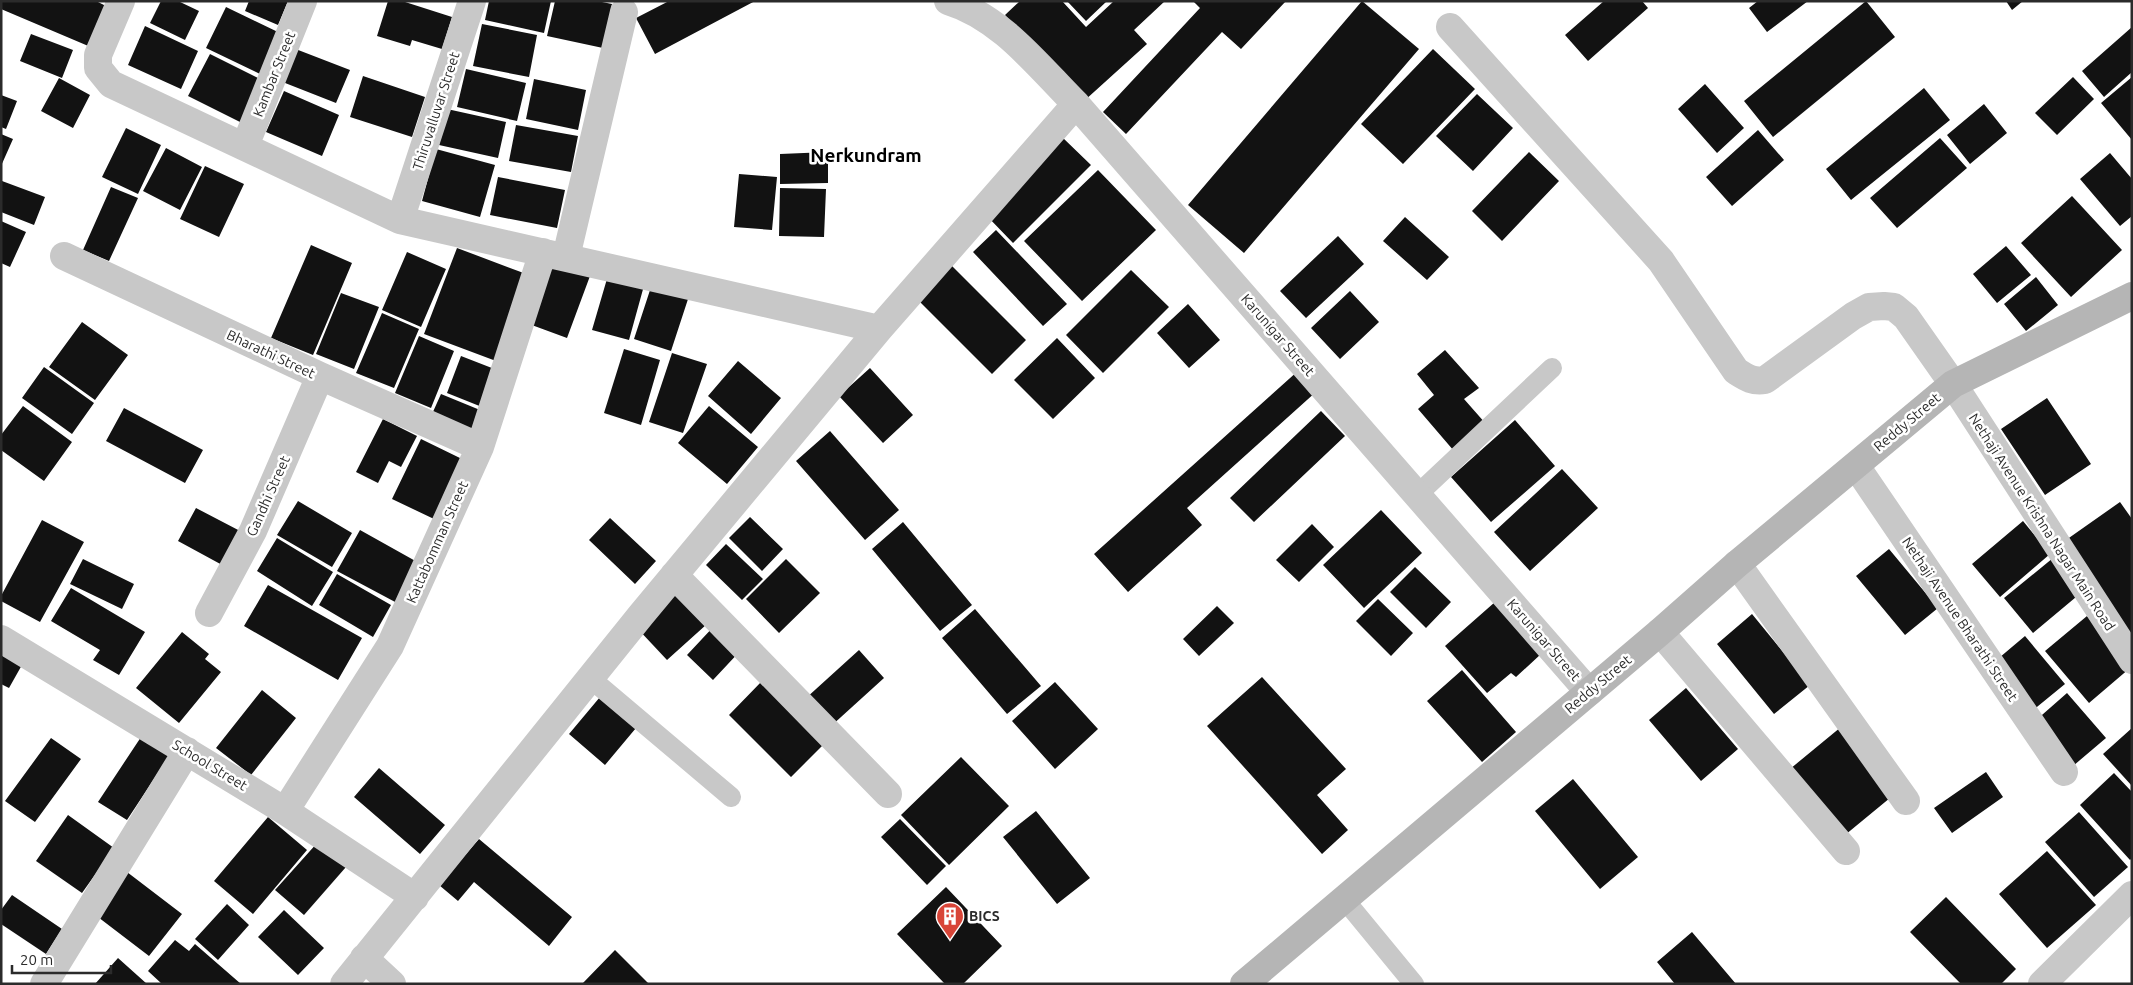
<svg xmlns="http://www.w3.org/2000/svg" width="2133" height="985" font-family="Ubuntu,sans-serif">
  <rect width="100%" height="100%" fill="#fff"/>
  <path fill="#121212" d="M1,1H96L110,8L93,48L1,9Z
    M161,1H178L199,11L185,40L150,23Z
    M249,1H288L278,25L245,11Z
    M388,1H402L452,17L442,49L412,40L410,46L377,36Z
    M489,1H551L544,33L485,20Z
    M555,1H597L612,4L603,48L547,36Z
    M669,1H755L655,54L636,18Z
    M1020,1H1062L1086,27L1114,1H1165L1134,30L1147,44L1084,101L1005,15Z
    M1067,1H1107L1086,21Z
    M1193,1H1286L1241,49L1222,32L1126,134L1103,112L1200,8Z
    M1362,1L1419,49L1244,253L1188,205Z
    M1604,1H1642L1648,8L1588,61L1565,35Z
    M1758,1H1808L1767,32L1749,8Z
    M1866,1L1895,37L1773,137L1744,101Z
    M2006,1H2023L2012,10Z
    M226,7L280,33L260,74L206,48Z
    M482,24L537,35L529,77L473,66Z
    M145,26L198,51L181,89L128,65Z
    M2132,27V72L2104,97L2082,71Z
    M31,34L73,50L62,78L20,61Z
    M293,48L350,70L336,103L280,81Z
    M1433,49L1475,89L1403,164L1361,124Z
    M210,54L262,80L240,122L188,96Z
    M466,69L526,83L517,121L457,107Z
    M363,76L425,97L412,137L350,117Z
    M2073,77L2094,99L2057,135L2035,113Z
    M2132,77V140L2101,103Z
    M59,78L90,95L73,128L41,111Z
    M534,79L586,90L578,130L526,119Z
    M1705,84L1744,128L1717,153L1678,109Z
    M1924,88L1950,120L1851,200L1826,169Z
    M284,91L339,115L322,156L266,132Z
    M1477,94L1513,128L1473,171L1436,136Z
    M1,95L17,101L6,129L1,127Z
    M1984,104L2007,133L1970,164L1947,135Z
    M447,109L506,122L498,158L439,145Z
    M516,125L578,136L571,172L509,161Z
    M126,128L161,145L138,194L102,177Z
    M1758,130L1784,160L1732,206L1706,177Z
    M1,134L13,139L1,166Z
    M1062,137L1091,165L1013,243L986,215Z
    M1940,138L1967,168L1897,228L1870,198Z
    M166,148L202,167L180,210L143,191Z
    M436,149L495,165L480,217L422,201Z
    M828,152V183L780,184V154Z
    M1529,152L1559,181L1502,241L1472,211Z
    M2110,153L2132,179V216L2120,226L2080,179Z
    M205,166L244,184L219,237L180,219Z
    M1098,170L1156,230L1082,301L1024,241Z
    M739,174L777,177L772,230L734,227Z
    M498,177L565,190L557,228L490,215Z
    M2,181L45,197L34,225L1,212Z
    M111,187L138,198L109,261L83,250Z
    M780,188L826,189L824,237L779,236Z
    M2072,196L2122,250L2071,297L2021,243Z
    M1405,217L1449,257L1427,280L1383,241Z
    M1,221L26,232L10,267L1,263Z
    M996,230L1067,304L1043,326L973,252Z
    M1338,236L1364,264L1306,318L1280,291Z
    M311,245L352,263L313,355L271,338Z
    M2006,246L2031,275L1997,303L1973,274Z
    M457,248L529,275L496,361L424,334Z
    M407,252L446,269L421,327L382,310Z
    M553,262L590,276L567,338L529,324Z
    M949,263L1026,340L992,374L915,297Z
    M1131,270L1169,307L1103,373L1066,335Z
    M609,272L645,282L629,340L592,330Z
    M2036,277L2058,305L2026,331L2004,304Z
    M652,284L689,296L671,351L634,339Z
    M1350,291L1379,322L1340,359L1311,328Z
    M341,293L379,307L354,369L316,354Z
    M1188,304L1220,340L1189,368L1157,333Z
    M382,313L419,329L394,388L356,373Z
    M82,322L128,355L95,400L49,367Z
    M419,336L454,351L431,408L395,393Z
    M1057,338L1095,378L1053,419L1014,380Z
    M624,349L660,360L641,425L604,413Z
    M1445,350L1479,388L1464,399L1486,424L1454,451L1418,409L1434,395L1417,374Z
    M672,353L707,364L683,433L649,422Z
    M461,356L497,370L482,407L447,393Z
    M738,361L781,398L751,434L708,396Z
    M44,367L94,403L72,434L22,398Z
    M870,368L913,415L883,443L839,396Z
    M1299,370L1317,391L1187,508L1202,525L1128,592L1094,554Z
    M441,394L480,410L471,431L432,414Z
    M2047,398L2091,464L2045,495L2001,429Z
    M23,406L72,442L44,481L1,450V435Z
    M709,406L758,447L727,484L678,443Z
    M124,408L203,450L185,483L106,441Z
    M1321,411L1345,436L1254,522L1230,498Z
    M383,419L417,436L401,467L389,461L378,483L356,472Z
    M1515,420L1555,466L1491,522L1451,477Z
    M830,431L899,510L865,540L796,461Z
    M421,439L462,459L434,519L392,499Z
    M1562,469L1598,508L1530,571L1494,532Z
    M298,501L352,533L332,567L277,535Z
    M2120,502L2132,519V636L2066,540Z
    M196,508L242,532L224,566L178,541Z
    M1381,510L1422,553L1364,608L1323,565Z
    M750,517L783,549L762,571L729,538Z
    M610,518L656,561L635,584L589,540Z
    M42,520L84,542L40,622L1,601V596Z
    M2023,521L2050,554L2000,597L1972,564Z
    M903,522L972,605L940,631L872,549Z
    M1312,524L1334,547L1299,582L1276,560Z
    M360,530L419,563L397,603L337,571Z
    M277,538L333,572L312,606L257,571Z
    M726,544L763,579L742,600L706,565Z
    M1889,549L1938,608L1905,635L1856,576Z
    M2053,558L2082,592L2033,633L2004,598Z
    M83,559L134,584L122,609L70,584Z
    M786,559L820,593L779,633L746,599Z
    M1415,567L1451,602L1426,628L1390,592Z
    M337,574L391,605L373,637L319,605Z
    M268,585L362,638L338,680L244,626Z
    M71,588L145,632L119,675L93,660L100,650L51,621Z
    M676,591L707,624L667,660L637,628Z
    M1378,599L1413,633L1391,656L1356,621Z
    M1495,602L1541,654L1516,677L1511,673L1487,693L1445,646Z
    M1217,606L1234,623L1199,656L1183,639Z
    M975,609L1041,686L1007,714L942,638Z
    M1752,614L1810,685L1774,714L1717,644Z
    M2087,616L2130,668L2089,703L2045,651Z
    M716,624L742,649L713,680L687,655Z
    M182,632L209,654L205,659L221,672L179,723L136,688Z
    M2025,636L2065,684L2032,711L1993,663Z
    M1,643L27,656L9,688L1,684Z
    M859,650L884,678L830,727L805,699Z
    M1462,670L1516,732L1482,762L1427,701Z
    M1262,677L1346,769L1317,795L1348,830L1322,854L1207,726Z
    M762,681L825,743L791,777L729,715Z
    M1055,682L1098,729L1055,769L1012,721Z
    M1686,688L1738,749L1701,781L1649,720Z
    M262,690L296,718L251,775L216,748Z
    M2067,693L2106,738L2073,766L2034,722Z
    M600,697L636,728L605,765L569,734Z
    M1841,727L1896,793L1845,835L1790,769Z
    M2132,728V786L2103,754Z
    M145,731L173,750L127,820L98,802Z
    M51,738L81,759L35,822L5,801Z
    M961,757L1009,806L949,865L901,815Z
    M379,768L445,825L420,854L354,797Z
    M1986,772L2003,797L1952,833L1934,808Z
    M2114,773L2132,792V858L2130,860L2080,805Z
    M1573,779L1638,857L1600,889L1535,811Z
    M1036,811L1090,878L1057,904L1003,837Z
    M2079,812L2128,867L2094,897L2045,842Z
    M68,815L114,848L82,893L36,861Z
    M268,817L307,850L253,914L214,881Z
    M900,819L946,866L927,885L881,837Z
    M479,839L572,917L549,946L474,882L458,901L439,885Z
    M318,842L346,867L304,915L275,890Z
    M2047,851L2096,905L2047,948L1999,894Z
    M127,872L182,914L149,956L94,914Z
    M946,887L1002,946L963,984H945L897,934Z
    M12,895L62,929L46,954L1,924V910Z
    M1946,897L2016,969L2001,984H1961L1910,932Z
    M227,904L249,925L218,960L195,939Z
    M284,910L324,948L298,975L258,937Z
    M1692,932L1736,984H1675L1657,962Z
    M175,940L189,951L195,944L241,984H162L148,971Z
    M615,950L649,984H582Z
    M118,958L147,984H95Z"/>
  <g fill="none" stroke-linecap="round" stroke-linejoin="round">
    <path stroke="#c8c8c8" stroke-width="20" d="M1417,495L1552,368
      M590,678L731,797
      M1344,899L1414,984"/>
    <path stroke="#c8c8c8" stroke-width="28" d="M121,1L98,55V68L111,84L400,220L879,329
      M948,1C1001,17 1038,66 1076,104L1589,692
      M1450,27L1661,261L1736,371C1747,378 1753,382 1765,380L1853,316L1869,307L1884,306L1894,307L1906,317L1953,384L2132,660
      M245,146L303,1
      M400,220L472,1
      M64,256L320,376L480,447
      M566,257L624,12
      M1856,466L2064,772
      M1737,564L1906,801
      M674,575L888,794
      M209,613L253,531L320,376
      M1660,632L1846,851
      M1,639L285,811L415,897
      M285,811L390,646L480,447L543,252
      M364,958L392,984
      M44,984L187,751
      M344,984L641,615L879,329L1076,104
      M2042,984L2132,895"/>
    <path stroke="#b5b5b5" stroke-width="28" d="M1244,984L1660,632L1737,564L1953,384L2132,296"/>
  </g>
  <defs>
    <g id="building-pin" transform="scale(1.4375)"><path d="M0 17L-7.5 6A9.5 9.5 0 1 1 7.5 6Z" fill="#d84538" stroke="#fff"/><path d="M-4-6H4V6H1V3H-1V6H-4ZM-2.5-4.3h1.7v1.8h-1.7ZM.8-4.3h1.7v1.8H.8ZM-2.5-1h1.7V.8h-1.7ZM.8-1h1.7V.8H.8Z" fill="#fff"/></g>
  </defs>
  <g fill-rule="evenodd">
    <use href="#building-pin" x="950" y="916"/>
  </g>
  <g text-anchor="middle" stroke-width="5" stroke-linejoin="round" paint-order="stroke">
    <g font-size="14" fill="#2b2b2b" stroke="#fff">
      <text transform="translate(274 74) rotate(-68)" y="5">Kambar Street</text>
      <text transform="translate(436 111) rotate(-72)" y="5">Thiruvalluvar Street</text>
      <text transform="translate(1278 335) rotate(49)" y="5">Karunigar Street</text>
      <text transform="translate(271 354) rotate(25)" y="5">Bharathi Street</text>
      <text transform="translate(1907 422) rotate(-40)" y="5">Reddy Street</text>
      <text transform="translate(268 496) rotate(-66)" y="5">Gandhi Street</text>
      <text transform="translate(2042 522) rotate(57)" y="5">Nethaji Avenue Krishna Nagar Main Road</text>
      <text transform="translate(437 542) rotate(-66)" y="5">Kattabomman Street</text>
      <text transform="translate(1960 619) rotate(56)" y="5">Nethaji Avenue Bharathi Street</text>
      <text transform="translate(1544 640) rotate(49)" y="5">Karunigar Street</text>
      <text transform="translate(1598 684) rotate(-40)" y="5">Reddy Street</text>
      <text transform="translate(210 765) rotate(31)" y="5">School Street</text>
    </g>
    <g font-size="14" font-weight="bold" fill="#2b2b2b" stroke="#fff" text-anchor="start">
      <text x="969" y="921">BICS</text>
    </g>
    <g font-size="19" font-weight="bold" fill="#000" stroke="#fff">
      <text x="866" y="162">Nerkundram</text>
    </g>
  </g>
  <rect width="2133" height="985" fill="none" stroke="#2b2b2b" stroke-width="5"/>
  <path d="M12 965v8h99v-8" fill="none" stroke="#2b2b2b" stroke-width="2.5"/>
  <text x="20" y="965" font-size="15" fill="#2b2b2b" stroke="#ffffff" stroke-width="4" paint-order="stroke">20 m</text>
</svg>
